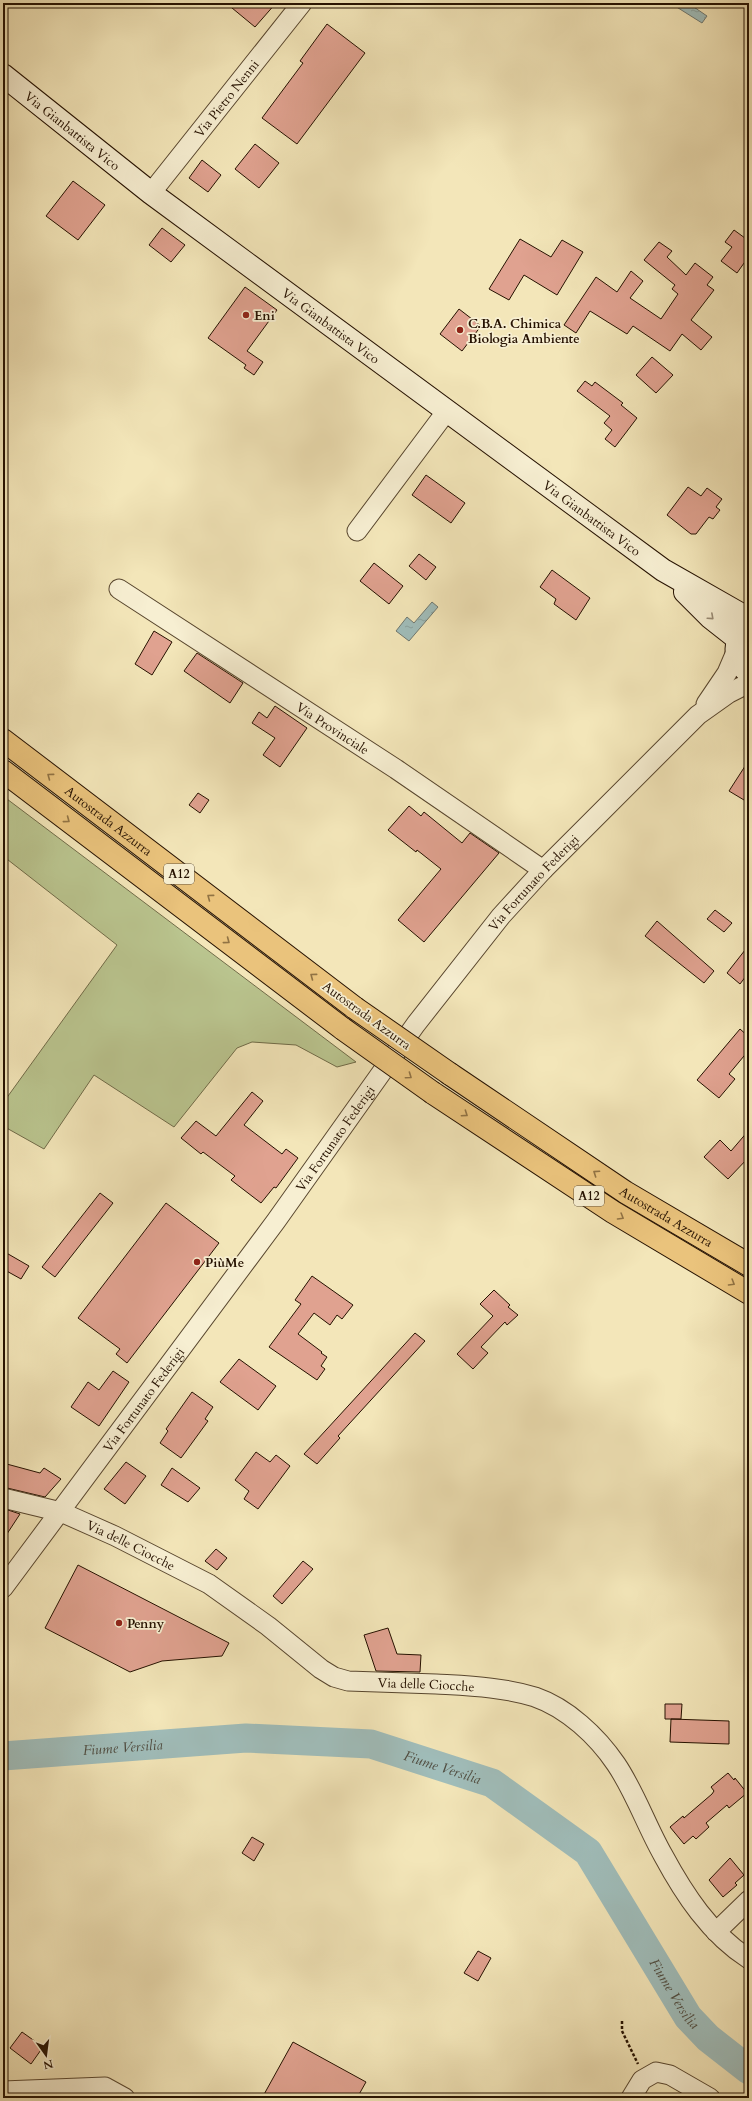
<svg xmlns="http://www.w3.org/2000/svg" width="752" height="2101" font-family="Cardo,serif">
  <defs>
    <pattern id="water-ripples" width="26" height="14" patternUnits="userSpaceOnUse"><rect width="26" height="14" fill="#a0bdba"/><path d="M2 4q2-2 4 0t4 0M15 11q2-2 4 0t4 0" fill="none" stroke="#8aa19e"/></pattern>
  </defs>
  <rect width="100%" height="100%" fill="#f3e6b9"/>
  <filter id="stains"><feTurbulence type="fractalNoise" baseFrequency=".005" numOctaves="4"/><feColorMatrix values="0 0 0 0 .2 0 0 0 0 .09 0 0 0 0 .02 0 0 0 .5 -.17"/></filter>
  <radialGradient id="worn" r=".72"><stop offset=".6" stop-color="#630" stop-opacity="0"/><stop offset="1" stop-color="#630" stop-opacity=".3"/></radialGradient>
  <path fill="#bac58f" stroke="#706b48" d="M3,796L356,1062L337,1067L296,1045L252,1042L237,1048L174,1127L94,1075L44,1149L3,1126V1103L117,945L3,856Z"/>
  <path fill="url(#water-ripples)" stroke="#6f7870" d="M677,3H688L707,16L702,23L675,6Z
    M432,602L438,607L409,641L396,631L407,617L414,623Z"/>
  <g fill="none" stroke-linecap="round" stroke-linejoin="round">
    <path stroke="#a0bdba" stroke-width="29" id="s1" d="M3,1756L246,1738L371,1744L492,1783L588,1852L688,2017L708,2038L749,2070"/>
  </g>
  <path fill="#e0a290" stroke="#251100" d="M226,3H276L255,27Z
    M327,24L365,53L297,144L262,118L303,63L300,61Z
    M255,144L279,163L259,188L235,169Z
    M202,160L221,175L208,192L189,178Z
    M73,181L105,205L78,240L46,216Z
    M162,228L185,245L171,262L149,245Z
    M734,230L749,241V249L746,254L749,256L737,273L721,261L732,247L725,242Z
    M520,239L551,257L562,240L583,252L557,295L524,275L509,300L489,289Z
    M659,242L672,251L667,257L686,275L695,263L713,277L707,285L714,290L691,320L712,337L701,350L682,334L670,351L633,326L627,334L590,311L576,333L564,325L596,277L617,292L631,271L643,281L630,298L661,319L678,294L672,289L675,285L644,260Z
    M245,287L277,310L247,351L263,362L254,375L244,368L246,365L208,338Z
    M459,309L481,326L462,351L440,334Z
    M652,357L673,375L656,393L636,375Z
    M585,381L592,386L595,382L623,403L621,405L637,418L615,447L605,439L612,430L604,423L610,416L577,391Z
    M426,475L465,503L451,523L412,495Z
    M688,487L701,496L707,488L722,499L716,507L720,510L713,519L709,517L696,534H691L667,515Z
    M419,554L436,567L426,580L409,566Z
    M374,563L403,586L389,604L360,581Z
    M552,570L590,598L576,620L554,604L556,599L540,587Z
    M154,631L172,642L152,675L135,664Z
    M197,653L243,683L230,703L184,671Z
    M275,706L307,728L280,767L263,755L275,738L252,723L259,712L267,718Z
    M749,760V803L729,791Z
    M198,793L209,800L200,813L189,805Z
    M409,806L421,816L424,812L462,843L470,833L499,853L424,942L398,920L441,869L417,850L416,852L388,830Z
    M715,910L732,923L724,932L707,919Z
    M657,921L714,971L704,983L645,936Z
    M749,945V972L740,984L727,973Z
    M740,1029L749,1037V1050L729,1074L735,1079L719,1098L697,1080Z
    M252,1092L263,1101L244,1125L282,1154L286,1149L298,1158L276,1188L274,1187L261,1203L231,1180L235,1176L203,1152L201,1154L181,1138L196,1121L216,1136Z
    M749,1130V1157L728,1179L704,1157L720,1140L731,1151Z
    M100,1193L113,1203L55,1277L42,1267Z
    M166,1203L219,1243L127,1363L116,1354L120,1349L78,1318Z
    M3,1251L29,1266L21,1279L3,1269Z
    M312,1276L353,1305L342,1319L337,1315L330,1325L314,1313L298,1334L322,1352L321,1353L327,1357L321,1366L325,1369L317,1380L269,1347L301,1304L295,1300Z
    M494,1290L510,1305L508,1307L518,1315L507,1325L505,1322L481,1347L488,1353L473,1369L457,1354L493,1316L480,1304Z
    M415,1333L425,1341L338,1436L340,1438L317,1464L304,1454Z
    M239,1359L276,1386L258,1410L220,1382Z
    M113,1371L129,1382L99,1426L71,1407L88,1382L99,1390Z
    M192,1392L213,1407L205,1419L208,1421L181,1458L160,1443L168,1431L166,1429Z
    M256,1452L270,1462L276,1455L290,1466L258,1509L244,1499L249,1491L235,1480Z
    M126,1462L146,1476L125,1504L104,1489Z
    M3,1463L40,1473L44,1468L61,1479L45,1497L3,1487Z
    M172,1468L200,1488L188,1502L161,1485Z
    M8,1510L20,1514L3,1540V1518Z
    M216,1549L227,1558L217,1570L205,1561Z
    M303,1561L313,1569L282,1604L273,1596Z
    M78,1565L229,1643L222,1656L162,1661L130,1672L45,1628Z
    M388,1628L397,1654L421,1655L420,1672L376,1671L364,1635Z
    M665,1704H682L681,1719H665Z
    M671,1719L729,1721V1744L670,1742Z
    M728,1773L734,1780L735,1778L747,1793L729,1808L727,1805L706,1823L709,1827L696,1839L693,1836L684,1844L670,1827L683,1816L684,1818L712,1794L714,1791L711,1787Z
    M252,1837L264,1844L254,1861L242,1853Z
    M730,1858L744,1875L735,1883L737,1885L723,1897L709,1880Z
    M478,1951L491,1958L478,1981L464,1973Z
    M22,2032L43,2047L31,2064L10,2048Z
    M293,2042L366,2082L357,2098H262Z"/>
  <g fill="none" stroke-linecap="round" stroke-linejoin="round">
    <g stroke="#58462e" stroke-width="21">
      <g id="street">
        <path id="s2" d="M151,193L302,3"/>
        <path d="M357,531L446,412"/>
        <path id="s3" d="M119,589L396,769L543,870"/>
        <path d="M706,704L727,673L736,652"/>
        <path id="s4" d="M3,1498L61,1512L115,1536L209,1584L268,1626L321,1669L334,1677L348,1681C377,1682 407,1683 436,1684C469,1686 503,1687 535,1697C567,1708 597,1736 616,1764C635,1792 646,1825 663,1855C684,1894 710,1934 749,1959"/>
        <path id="s5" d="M3,1588L276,1221L416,1024L501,916L543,870L698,715L729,693L749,683"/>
        <path d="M716,1932L749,1900"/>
        <path d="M3,2091L105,2087L125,2098"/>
        <path d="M631,2098L642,2080L656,2072L670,2075L710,2098"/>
      </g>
    </g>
    <g stroke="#251100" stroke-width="24">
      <g id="secondary">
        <path id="s6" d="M3,75L151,193L663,570L749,619"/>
        <path d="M685,592L710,617L738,639"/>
        <path d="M746,628C732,642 734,661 749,673"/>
      </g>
    </g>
    <g stroke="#251100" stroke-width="24">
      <g id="highway">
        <path id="s7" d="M3,740L355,1008"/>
        <path d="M3,771L343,1029"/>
        <path id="s8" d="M450,1074L625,1192L749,1265"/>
        <path d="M433,1093L613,1212L749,1293"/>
      </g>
    </g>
    <path stroke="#251100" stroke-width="2.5" stroke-dasharray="3 2" stroke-linecap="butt" d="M622,2021V2031L638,2064"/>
    <use href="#street" stroke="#f7efd2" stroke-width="19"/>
    <use href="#secondary" stroke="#f7efd2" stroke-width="22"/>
    <use href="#highway" stroke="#eac37c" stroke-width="22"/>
    <g stroke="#251100" stroke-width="24" stroke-linecap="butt">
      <path id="highway-bridge" d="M355,1008L450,1074
        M343,1029L433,1093"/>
    </g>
    <use href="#highway-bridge" stroke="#eac37c" stroke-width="22"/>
  </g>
  <defs><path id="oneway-chevron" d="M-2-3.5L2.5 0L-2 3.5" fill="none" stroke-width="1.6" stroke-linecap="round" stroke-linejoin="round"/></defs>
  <use stroke="#988b74" href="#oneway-chevron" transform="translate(711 617) rotate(42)"/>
  <g stroke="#917344">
    <use href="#oneway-chevron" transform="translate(50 776) rotate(-143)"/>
    <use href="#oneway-chevron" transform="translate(67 820) rotate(37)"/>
    <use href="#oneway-chevron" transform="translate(210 897) rotate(-143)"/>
    <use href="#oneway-chevron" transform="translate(227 941) rotate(37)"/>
    <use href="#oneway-chevron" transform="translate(313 976) rotate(-143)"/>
    <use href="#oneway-chevron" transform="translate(409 1076) rotate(35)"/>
    <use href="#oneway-chevron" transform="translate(465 1114) rotate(34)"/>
    <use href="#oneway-chevron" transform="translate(596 1173) rotate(-146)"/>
    <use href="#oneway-chevron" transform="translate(621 1217) rotate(31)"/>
    <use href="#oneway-chevron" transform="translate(732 1283) rotate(31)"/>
  </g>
  <g fill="#8f2418" stroke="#f7efd2" stroke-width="1.5">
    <circle cx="246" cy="315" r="4"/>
    <circle cx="460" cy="330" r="4"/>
    <circle cx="197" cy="1262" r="4"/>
    <circle cx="119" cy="1623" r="4"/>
  </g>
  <g text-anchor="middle" stroke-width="3.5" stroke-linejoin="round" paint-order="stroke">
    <g fill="#f7efd2" stroke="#64543f" stroke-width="1">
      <rect x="164" y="864" width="30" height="20" rx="3"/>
      <rect x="574" y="1186" width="30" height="20" rx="3"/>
    </g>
    <g font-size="12" font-weight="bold" fill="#251100">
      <text x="179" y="878">A12</text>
      <text x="589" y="1200">A12</text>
    </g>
    <g font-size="13" fill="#251100" stroke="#f7efd2">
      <text dy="5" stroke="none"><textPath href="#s2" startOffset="121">Via Pietro Nenni</textPath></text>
      <text dy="5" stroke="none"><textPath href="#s6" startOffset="89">Via Gianbattista Vico</textPath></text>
      <text dy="5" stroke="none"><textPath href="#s6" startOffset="413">Via Gianbattista Vico</textPath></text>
      <text dy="5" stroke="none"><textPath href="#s6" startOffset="737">Via Gianbattista Vico</textPath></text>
      <text dy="5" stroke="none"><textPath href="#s3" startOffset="255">Via Provinciale</textPath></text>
      <text dy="5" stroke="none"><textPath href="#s7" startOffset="133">Autostrada Azzurra</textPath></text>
      <text dy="5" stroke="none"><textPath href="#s5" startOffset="883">Via Fortunato Federigi</textPath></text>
      <text transform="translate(367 1015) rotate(36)" y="5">Autostrada Azzurra</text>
      <text dy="5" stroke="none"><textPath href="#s5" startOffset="559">Via Fortunato Federigi</textPath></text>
      <text dy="5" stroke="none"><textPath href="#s8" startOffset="259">Autostrada Azzurra</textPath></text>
      <text dy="5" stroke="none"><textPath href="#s5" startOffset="235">Via Fortunato Federigi</textPath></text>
      <text dy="5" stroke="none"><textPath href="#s4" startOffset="137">Via delle Ciocche</textPath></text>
      <text dy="5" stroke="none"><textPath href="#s4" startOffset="473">Via delle Ciocche</textPath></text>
    </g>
    <g font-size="13" font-weight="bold" fill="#251100" stroke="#f7efd2" text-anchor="start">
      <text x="254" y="320">Eni</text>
      <text x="468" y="328">C.B.A. Chimica<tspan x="468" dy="15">Biologia Ambiente</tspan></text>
      <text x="205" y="1267">PiùMe</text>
      <text x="127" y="1628">Penny</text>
    </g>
    <g font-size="14" font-style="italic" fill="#504d41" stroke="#f7efd2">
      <text dy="5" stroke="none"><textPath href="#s1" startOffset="120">Fiume Versilia</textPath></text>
      <text dy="5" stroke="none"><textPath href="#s1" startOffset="444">Fiume Versilia</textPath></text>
      <text dy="5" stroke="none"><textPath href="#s1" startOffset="780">Fiume Versilia</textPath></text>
    </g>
  </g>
  <rect width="752" height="2101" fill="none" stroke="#f3e6b9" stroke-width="16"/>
  <rect x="4" y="4" width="744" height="2093" fill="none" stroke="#251100" stroke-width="2"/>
  <rect x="8" y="8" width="736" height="2085" fill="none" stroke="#251100"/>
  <g transform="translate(46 2055) rotate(166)" stroke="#f7efd2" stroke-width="3" paint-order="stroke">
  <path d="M0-3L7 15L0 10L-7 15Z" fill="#251100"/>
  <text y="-6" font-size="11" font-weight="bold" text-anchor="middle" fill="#251100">N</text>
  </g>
  <rect width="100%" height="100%" filter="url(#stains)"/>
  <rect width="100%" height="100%" fill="url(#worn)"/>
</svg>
